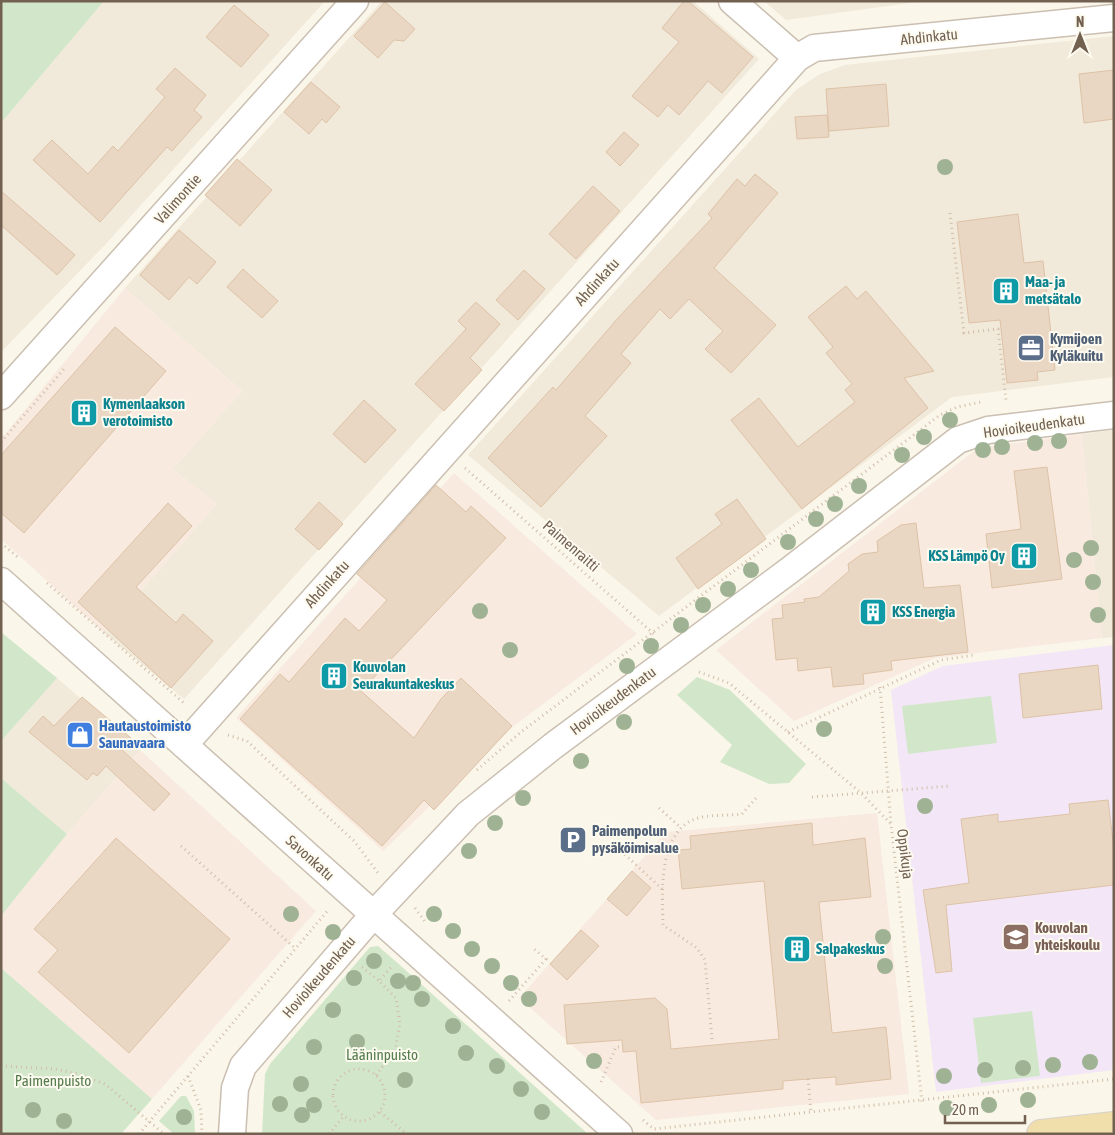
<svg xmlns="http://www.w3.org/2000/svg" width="1115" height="1135" font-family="'Asap Condensed',sans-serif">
  <rect width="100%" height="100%" fill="#faf6ea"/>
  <path fill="#f1e9d9" d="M104,1H325L103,247L1,352V123Z
    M382,1H693L759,59L184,699L104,633L217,504L173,469L242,391L125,288Z
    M764,1H924L786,20Z
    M1114,36V377L952,397L659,616L468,455L796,90L820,74L845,65Z
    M1114,430V637L1102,638L1082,434Z
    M57,678L140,750L67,834L1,778V741Z"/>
  <path fill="#f9eae0" d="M125,288L242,391L173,469L217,504L104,633L1,539V439Z
    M1082,434L1102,638L935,658L794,721L716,650L978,448Z
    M454,473L637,634L515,725L383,851L236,718Z
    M140,750L316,911L152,1099L1,968V916L67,834Z
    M877,813L909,1094L656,1120L519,998L666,832Z"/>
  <path fill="#f3e7f7" d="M1114,645V1070L936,1092L891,690L943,666Z"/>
  <path fill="#d2e7ca" d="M1,1H104L1,123Z
    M1,632L57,678L1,741Z
    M697,677L730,690L806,764L789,783L769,784L720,762L732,745L677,695Z
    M991,696L997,743L908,754L902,706Z
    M1,778L67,834L1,916Z
    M378,946L401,966L588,1134H262L265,1074L270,1064L370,947Z
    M1,968L152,1099L121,1134H1Z
    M1032,1011L1040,1076L981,1083L973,1018Z
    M181,1096H186L194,1111L195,1134H174L159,1121Z"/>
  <path fill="#ead7c3" stroke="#ddc2a7" d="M684,1H688L753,57L722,93L708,81L679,115L668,105L658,117L632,96L679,42L662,28Z
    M385,2L415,29L404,41L394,40L378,58L354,36Z
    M234,5L269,35L241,67L206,37Z
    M175,68L206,95L194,110L202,117L172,151L167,147L100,222L33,160L52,140L88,174L113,146L118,151L165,97L156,89Z
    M1114,70V119L1084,123L1079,74Z
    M311,82L340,107L326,123L322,119L309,134L284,112Z
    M886,84L889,126L829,131L826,89Z
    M827,115L829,137L797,139L795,117Z
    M624,132L639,145L620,166L606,152Z
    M237,159L272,190L240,226L205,195Z
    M755,174L778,193L714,268L776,325L731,373L705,349L723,331L689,299L670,319L660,309L621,354L631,363L585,416L607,436L541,507L488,458L553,387L556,390L618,318L712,218L708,214L737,179L745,186Z
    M593,186L620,211L576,259L549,234Z
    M1,191L75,255L57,275L1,225Z
    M1018,214L1024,263L1043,261L1055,370L1037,372L1038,380L1007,383L1000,320L969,323L957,222Z
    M179,230L216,262L197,284L189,277L169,300L140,275Z
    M243,269L278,301L262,318L227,287Z
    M524,270L545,289L518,320L496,300Z
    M846,286L857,299L866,291L934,371L904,378L928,408L802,509L731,420L759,398L798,447L855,402L845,390L852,384L826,353L833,347L808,317Z
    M476,302L500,324L470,358L482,370L444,411L415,384L466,329L458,321Z
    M115,327L166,371L24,533L1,513V455Z
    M364,400L396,430L365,463L333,434Z
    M1047,467L1062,579L992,588L986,534L1021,529L1014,471Z
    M436,485L466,512L471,506L506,538L361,691L414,738L441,699L461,678L512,726L434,810L424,800L382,846L240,719L280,674L289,682L345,618L359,631L387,600L357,574Z
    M737,499L766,539L698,589L676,558L722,524L715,514Z
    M319,502L343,524L319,550L295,529Z
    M168,503L192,526L136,587L176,623L183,614L213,641L171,688L78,602Z
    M916,523L924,588L960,585L968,652L891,661L892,670L863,674L864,684L833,687L831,667L798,671L797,658L776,660L772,619L783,618L782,605L805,602L804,599L819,597L849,571L848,564L862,554L878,552L877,541L901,525Z
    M1098,665L1102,709L1023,718L1019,674Z
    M82,697L131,738L121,749L170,794L154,811L106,766L97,776L93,773L87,780L29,732L43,716L54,726Z
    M1108,800L1114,849V885L946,905L952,971L936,973L923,890L969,883L961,819L998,814V822L1070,814L1069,804Z
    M812,823L813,845L865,838L871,897L819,902L832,1033L886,1027L891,1079L836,1085V1077L808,1079L783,1081V1089L641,1103L636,1051L623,1052L622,1040L567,1044L564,1005L655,998L667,1009L671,1049L779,1039L764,881L682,889L678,850L691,849L690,836Z
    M116,838L230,939L129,1053L38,972L58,950L34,929Z
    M632,871L651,888L627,916L607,899Z
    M581,930L599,946L567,980L550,964Z"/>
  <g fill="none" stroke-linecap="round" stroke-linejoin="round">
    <g stroke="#cbbfb1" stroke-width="29">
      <path id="minor" d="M732,1L797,58
        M1,396L355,1
        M1,581L619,1134
        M184,745L797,58L814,48L1114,18
        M232,1134L235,1088L243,1066L374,914L468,814L553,746L790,570L958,440L988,430L1114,415"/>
    </g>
    <g stroke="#d8d2ce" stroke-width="30">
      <path id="primary" d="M1041,1134L1114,1126"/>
    </g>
    <path stroke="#d1bda8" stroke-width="3" stroke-dasharray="1 4" stroke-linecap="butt" d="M950,213L964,333L998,329L1006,400
      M1,442L64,369
      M465,468L654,634
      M1,543L20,559
      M47,583L185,704
      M699,672L729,683L861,793L891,824L922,1102
      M880,687L891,824
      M788,732L941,660L974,655
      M228,735L247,741L355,842L378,873
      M477,770L521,732L940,415L957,407L981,402
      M812,797L950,786
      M659,808L681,828
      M181,846L296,949
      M621,851L662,889
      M415,908L426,923
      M362,967L379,981
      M509,1001L546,959L534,949
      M712,1039L705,960L697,948L663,925C662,893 658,833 695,819C708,814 728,816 742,814L757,797
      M1,1066L55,1069L78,1074L105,1084L164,1134
      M333 1095a26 26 0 1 1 52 0a26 26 0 1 1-52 0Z
      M376,1075L395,1050L400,1024L396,998L379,981L393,965
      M188,1076L201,1110L202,1134
      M808,1079L811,1113
      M601,1082L616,1047H622
      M380,1112L407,1134
      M643,1120L654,1129L1114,1079
      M139,1134L329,909
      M329,1134L344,1116"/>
    <use href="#minor" stroke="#fff" stroke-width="26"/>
    <use href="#primary" stroke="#f0deab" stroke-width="28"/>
  </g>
  <g fill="#9fb394">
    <circle cx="945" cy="167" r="8"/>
    <circle cx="950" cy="420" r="8"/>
    <circle cx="924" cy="437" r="8"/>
    <circle cx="1059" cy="441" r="8"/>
    <circle cx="1035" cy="443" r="8"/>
    <circle cx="1002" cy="447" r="8"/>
    <circle cx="983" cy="450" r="8"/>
    <circle cx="902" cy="455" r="8"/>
    <circle cx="859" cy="486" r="8"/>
    <circle cx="835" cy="504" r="8"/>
    <circle cx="816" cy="519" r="8"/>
    <circle cx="788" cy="542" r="8"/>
    <circle cx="1091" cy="548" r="8"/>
    <circle cx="1074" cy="560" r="8"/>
    <circle cx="751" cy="570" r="8"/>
    <circle cx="1093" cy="582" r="8"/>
    <circle cx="728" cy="589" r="8"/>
    <circle cx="703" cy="605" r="8"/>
    <circle cx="480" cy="611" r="8"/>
    <circle cx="1098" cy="615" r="8"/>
    <circle cx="681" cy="625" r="8"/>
    <circle cx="651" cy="646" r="8"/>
    <circle cx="510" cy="650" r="8"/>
    <circle cx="627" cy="666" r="8"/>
    <circle cx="624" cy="722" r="8"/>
    <circle cx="824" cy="729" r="8"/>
    <circle cx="581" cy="761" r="8"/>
    <circle cx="523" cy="798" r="8"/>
    <circle cx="925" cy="806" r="8"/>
    <circle cx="495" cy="823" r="8"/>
    <circle cx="469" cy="851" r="8"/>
    <circle cx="291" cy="914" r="8"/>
    <circle cx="434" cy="914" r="8"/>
    <circle cx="453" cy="931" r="8"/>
    <circle cx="333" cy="932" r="8"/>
    <circle cx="883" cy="937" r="8"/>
    <circle cx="472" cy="949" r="8"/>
    <circle cx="374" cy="961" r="8"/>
    <circle cx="492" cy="966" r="8"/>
    <circle cx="885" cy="966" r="8"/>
    <circle cx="354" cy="978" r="8"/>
    <circle cx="398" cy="981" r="8"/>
    <circle cx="413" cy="983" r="8"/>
    <circle cx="511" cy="983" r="8"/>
    <circle cx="422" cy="999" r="8"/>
    <circle cx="529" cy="999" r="8"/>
    <circle cx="333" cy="1010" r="8"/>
    <circle cx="453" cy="1026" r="8"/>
    <circle cx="357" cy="1042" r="8"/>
    <circle cx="314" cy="1047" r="8"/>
    <circle cx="466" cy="1053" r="8"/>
    <circle cx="594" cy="1061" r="8"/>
    <circle cx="1090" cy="1062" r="8"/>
    <circle cx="1053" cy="1065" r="8"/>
    <circle cx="497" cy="1066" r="8"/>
    <circle cx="1023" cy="1068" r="8"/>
    <circle cx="985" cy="1070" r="8"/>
    <circle cx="944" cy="1076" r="8"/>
    <circle cx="405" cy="1080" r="8"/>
    <circle cx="301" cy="1084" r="8"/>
    <circle cx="521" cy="1089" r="8"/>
    <circle cx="1028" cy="1100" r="8"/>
    <circle cx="280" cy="1104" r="8"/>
    <circle cx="314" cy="1105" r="8"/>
    <circle cx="989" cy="1105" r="8"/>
    <circle cx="947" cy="1108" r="8"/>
    <circle cx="33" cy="1110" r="8"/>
    <circle cx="542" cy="1112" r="8"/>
    <circle cx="302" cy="1115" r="8"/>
    <circle cx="184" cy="1117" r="8"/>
    <circle cx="64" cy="1121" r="8"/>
  </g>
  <defs>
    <g id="building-square" transform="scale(1.4375)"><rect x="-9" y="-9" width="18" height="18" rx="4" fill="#0f9aa8" stroke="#fdfaf0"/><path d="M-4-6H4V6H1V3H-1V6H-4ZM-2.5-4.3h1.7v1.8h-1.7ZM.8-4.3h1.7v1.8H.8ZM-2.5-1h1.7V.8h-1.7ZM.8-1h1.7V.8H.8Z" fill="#fff"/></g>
    <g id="office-square" transform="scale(1.4375)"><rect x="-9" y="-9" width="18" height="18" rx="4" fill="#5c6f8a" stroke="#fdfaf0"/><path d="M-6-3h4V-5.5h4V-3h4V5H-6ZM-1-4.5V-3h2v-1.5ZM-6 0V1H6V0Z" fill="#fff"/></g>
    <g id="shop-square" transform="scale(1.4375)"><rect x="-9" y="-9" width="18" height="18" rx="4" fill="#3f7fe0" stroke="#fdfaf0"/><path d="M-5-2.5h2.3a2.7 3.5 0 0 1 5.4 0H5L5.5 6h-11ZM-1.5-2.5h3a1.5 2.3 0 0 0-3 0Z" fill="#fff"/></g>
    <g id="parking-square" transform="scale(1.4375)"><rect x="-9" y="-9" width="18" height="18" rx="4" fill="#5c6f8a" stroke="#fdfaf0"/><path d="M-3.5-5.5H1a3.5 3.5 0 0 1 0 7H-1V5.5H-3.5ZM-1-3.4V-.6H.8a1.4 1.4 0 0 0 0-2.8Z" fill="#fff"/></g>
    <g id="school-square" transform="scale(1.4375)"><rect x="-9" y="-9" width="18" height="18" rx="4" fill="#8d6e63" stroke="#fdfaf0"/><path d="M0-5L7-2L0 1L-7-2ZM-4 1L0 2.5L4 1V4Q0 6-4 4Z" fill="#fff"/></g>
  </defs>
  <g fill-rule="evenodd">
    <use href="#building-square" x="1006" y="291"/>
    <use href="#office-square" x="1031" y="348"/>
    <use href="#building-square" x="84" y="413"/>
    <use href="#building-square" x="1024" y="556"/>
    <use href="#building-square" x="873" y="612"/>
    <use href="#building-square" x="334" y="676"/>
    <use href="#shop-square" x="80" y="735"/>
    <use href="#parking-square" x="573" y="840"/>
    <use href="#school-square" x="1016" y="937"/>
    <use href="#building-square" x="797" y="949"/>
  </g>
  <g text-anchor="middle" stroke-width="4" stroke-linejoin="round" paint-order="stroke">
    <g font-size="15" fill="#726050" stroke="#fdfaf0">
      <text transform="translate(929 37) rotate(-6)" y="5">Ahdinkatu</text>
      <text transform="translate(178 199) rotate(-48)" y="5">Valimontie</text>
      <text transform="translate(597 282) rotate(-48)" y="5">Ahdinkatu</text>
      <text transform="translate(1034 426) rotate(-8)" y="5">Hovioikeudenkatu</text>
      <text transform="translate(571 546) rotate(41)" y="5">Paimenraitti</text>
      <text transform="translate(327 584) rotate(-48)" y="5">Ahdinkatu</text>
      <text transform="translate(613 701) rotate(-37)" y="5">Hovioikeudenkatu</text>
      <text transform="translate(905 854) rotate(83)" y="5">Oppikuja</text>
      <text transform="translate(310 858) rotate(42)" y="5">Savonkatu</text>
      <text transform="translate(319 977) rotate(-49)" y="5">Hovioikeudenkatu</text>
    </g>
    <g font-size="15" font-weight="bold" fill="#0d838f" stroke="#fdfaf0" text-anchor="start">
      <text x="1025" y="287">Maa- ja<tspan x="1025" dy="17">metsätalo</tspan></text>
      <text x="103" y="409">Kymenlaakson<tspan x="103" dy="17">verotoimisto</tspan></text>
      <text x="1005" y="561" text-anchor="end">KSS Lämpö Oy</text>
      <text x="892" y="617">KSS Energia</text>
      <text x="353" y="672">Kouvolan<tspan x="353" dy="17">Seurakuntakeskus</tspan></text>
      <text x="816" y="954">Salpakeskus</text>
    </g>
    <g font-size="15" font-weight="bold" fill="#4e5e75" stroke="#fdfaf0" text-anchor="start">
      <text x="1050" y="344">Kymijoen<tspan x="1050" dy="17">Kyläkuitu</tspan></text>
      <text x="592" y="836">Paimenpolun<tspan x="592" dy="17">pysäköimisalue</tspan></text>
    </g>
    <g font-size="15" font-weight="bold" fill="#366cbe" stroke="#fdfaf0" text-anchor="start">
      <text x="99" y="731">Hautaustoimisto<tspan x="99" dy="17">Saunavaara</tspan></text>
    </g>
    <g font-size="15" font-weight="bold" fill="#785e54" stroke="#fdfaf0" text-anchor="start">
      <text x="1035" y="933">Kouvolan<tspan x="1035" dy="17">yhteiskoulu</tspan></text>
    </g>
    <g font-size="15" fill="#557c4d" stroke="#fdfaf0">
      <text x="382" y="1060">Lääninpuisto</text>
      <text x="53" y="1086">Paimenpuisto</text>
    </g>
  </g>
  <rect width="1115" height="1135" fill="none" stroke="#726050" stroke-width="5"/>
  <g transform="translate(1080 35)" stroke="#fdfaf0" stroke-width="4" paint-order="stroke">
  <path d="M0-4L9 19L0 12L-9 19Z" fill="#726050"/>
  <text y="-8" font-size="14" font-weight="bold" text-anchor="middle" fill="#726050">N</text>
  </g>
  <path d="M945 1115v8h80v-8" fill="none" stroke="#726050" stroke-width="2.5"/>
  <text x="952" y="1115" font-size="15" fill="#726050" stroke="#fdfaf0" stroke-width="4" paint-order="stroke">20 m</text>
</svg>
